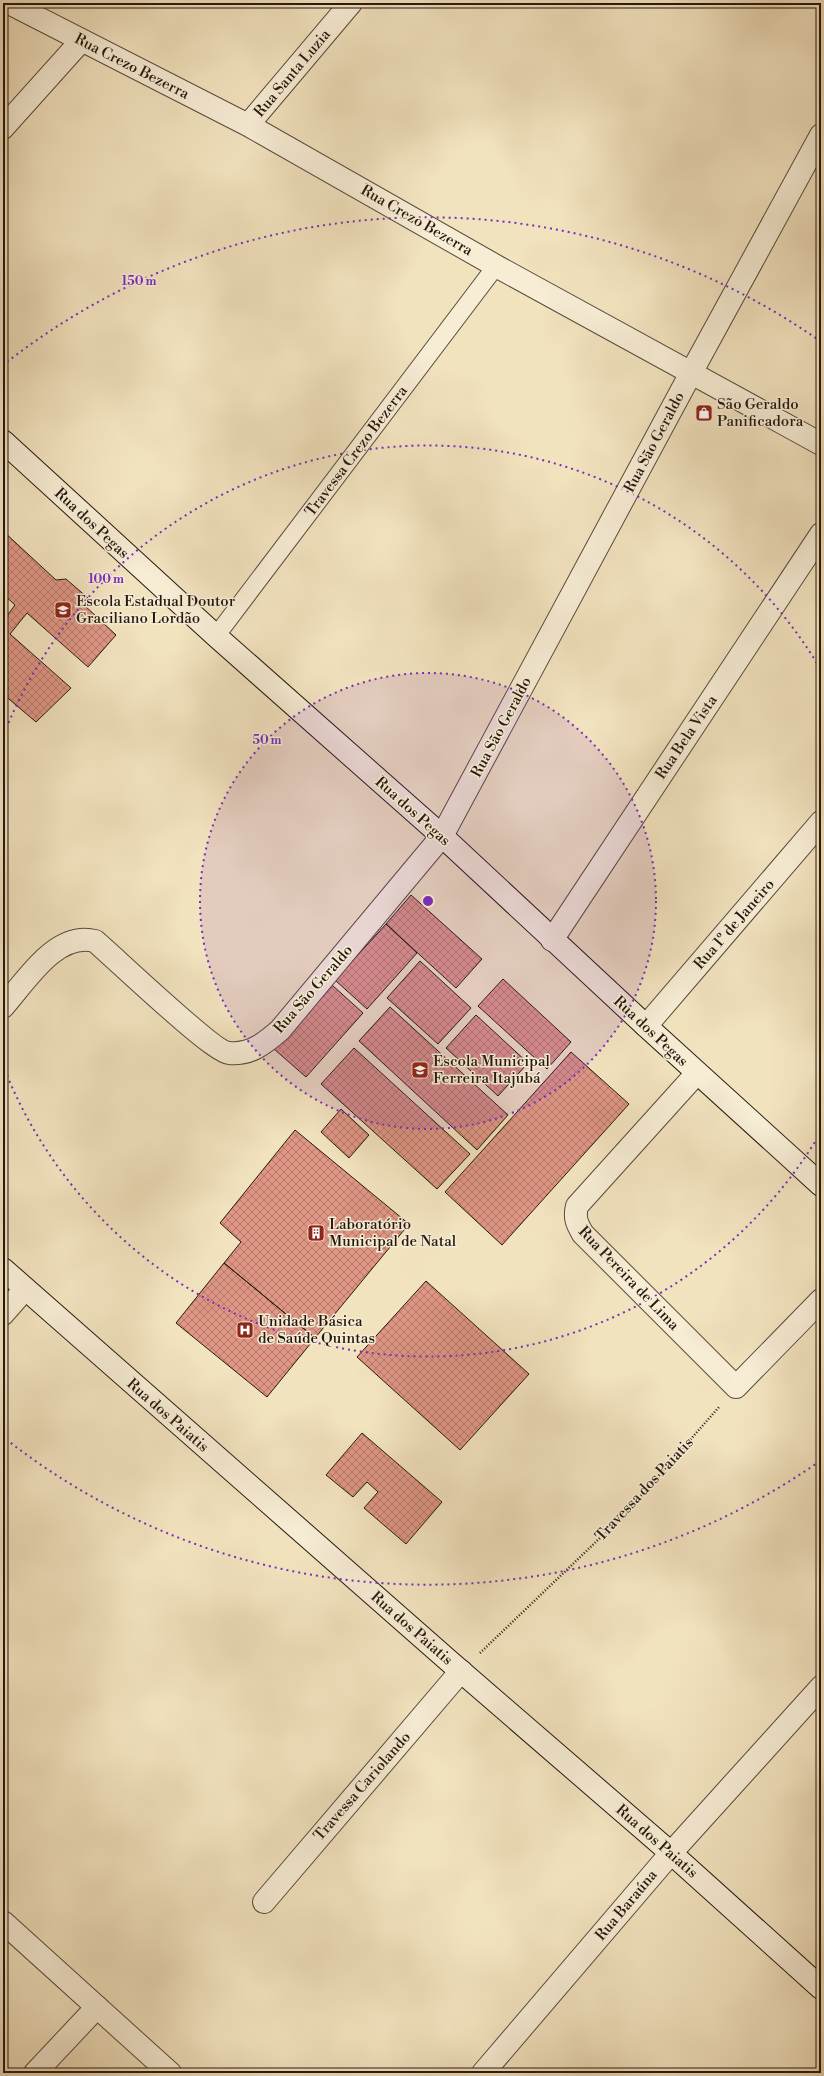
<svg xmlns="http://www.w3.org/2000/svg" width="824" height="2076" font-family="'Libre Bodoni',serif">
  <defs>
    <pattern id="building-cross-hatch" width="8" height="8" patternUnits="userSpaceOnUse"><rect width="8" height="8" fill="#df9685"/><path d="M0 0l8 8M0 8l8-8" fill="none" stroke="#b5796b"/></pattern>
  </defs>
  <rect width="100%" height="100%" fill="#f2e3bf"/>
  <filter id="stains"><feTurbulence type="fractalNoise" baseFrequency=".005" numOctaves="4"/><feColorMatrix values="0 0 0 0 .2 0 0 0 0 .09 0 0 0 0 .02 0 0 0 .5 -.17"/></filter>
  <radialGradient id="worn" r=".72"><stop offset=".6" stop-color="#630" stop-opacity="0"/><stop offset="1" stop-color="#630" stop-opacity=".3"/></radialGradient>
  <path fill="url(#building-cross-hatch)" stroke="#25170f" d="M3,531L56,580L66,579L88,598L83,604L116,635L88,667L27,613L10,634L71,688L36,722L3,694V621L15,605L3,594Z
    M411,895L482,959L456,988L386,924Z
    M386,924L417,953L367,1009L335,980Z
    M420,961L471,1008L438,1044L387,998Z
    M503,979L571,1042L547,1069L478,1006Z
    M332,985L363,1013L306,1077L274,1049Z
    M390,1007L508,1115L477,1150L359,1041Z
    M476,1015L528,1063L498,1096L446,1048Z
    M354,1048L470,1154L437,1189L321,1084Z
    M571,1052L629,1104L502,1245L445,1192Z
    M341,1109L369,1135L349,1158L321,1132Z
    M295,1130L409,1224L315,1338L224,1263L241,1242L220,1223Z
    M224,1263L315,1338L267,1397L176,1323Z
    M426,1281L529,1374L460,1450L357,1357Z
    M362,1433L442,1502L406,1544L364,1508L378,1492L367,1482L353,1497L326,1475Z"/>
  <g fill="none" stroke-linecap="round" stroke-linejoin="round">
    <g stroke="#584a3b" stroke-width="19">
      <path id="service" d="M216,636L496,266"/>
    </g>
    <g stroke="#584a3b" stroke-width="24">
      <path id="minor" d="M9,3L248,125L496,266L821,444
        M248,125L351,3
        M3,128L81,41
        M552,940L821,534
        M3,1007C26,981 56,931 95,941C114,957 213,1052 229,1053C250,1055 264,1044 280,1030L442,836
        M646,1026L821,822
        M697,1073L577,1206C574,1218 577,1224 583,1234L736,1387L821,1300
        M3,1314L25,1289
        M264,1902L461,1671
        M35,2073L97,2007"/>
    </g>
    <g stroke="#584a3b" stroke-width="24">
      <path id="tertiary" d="M442,836L691,373L821,135
        M3,1922L170,2073
        M483,2073L671,1853L821,1687"/>
    </g>
    <g stroke="#25170f" stroke-width="24">
      <path id="secondary" d="M3,441L216,636L442,836L646,1026L821,1185
        M3,1269L449,1661L671,1853L821,1988"/>
    </g>
    <path stroke="#25170f" stroke-width="2.5" stroke-dasharray="1 2" stroke-linecap="butt" d="M480,1653L625,1514L719,1407"/>
    <use href="#service" stroke="#f7edd5" stroke-width="17"/>
    <use href="#minor" stroke="#f7edd5" stroke-width="22"/>
    <use href="#tertiary" stroke="#f7edd5" stroke-width="22"/>
    <use href="#secondary" stroke="#f7edd5" stroke-width="22"/>
  </g>
  <circle cx="428" cy="901" r="228" fill="#7b2cbf" fill-opacity=".12"/>
  <g fill="none" stroke="#7b2cbf" stroke-width="2" stroke-dasharray="2 4">
    <circle cx="428" cy="901" r="228"/>
    <path d="M821 1132A456 456 0 0 1 4 1068M4 734A456 456 0 0 1 821 670"/>
    <path d="M820 1461A684 684 0 0 1 7 1440M7 362A684 684 0 0 1 820 341"/>
  </g>
  <defs>
    <g id="shop-square" transform="scale(0.9)"><rect x="-9" y="-9" width="18" height="18" rx="4" fill="#8f2418" stroke="#f7edd5"/><path d="M-5-2.5h2.3a2.7 3.5 0 0 1 5.4 0H5L5.5 6h-11ZM-1.5-2.5h3a1.5 2.3 0 0 0-3 0Z" fill="#fff"/></g>
    <g id="school-square" transform="scale(0.9)"><rect x="-9" y="-9" width="18" height="18" rx="4" fill="#8f2418" stroke="#f7edd5"/><path d="M0-5L7-2L0 1L-7-2ZM-4 1L0 2.5L4 1V4Q0 6-4 4Z" fill="#fff"/></g>
    <g id="building-square" transform="scale(0.9)"><rect x="-9" y="-9" width="18" height="18" rx="4" fill="#8f2418" stroke="#f7edd5"/><path d="M-4-6H4V6H1V3H-1V6H-4ZM-2.5-4.3h1.7v1.8h-1.7ZM.8-4.3h1.7v1.8H.8ZM-2.5-1h1.7V.8h-1.7ZM.8-1h1.7V.8H.8Z" fill="#fff"/></g>
    <g id="hospital-square" transform="scale(0.9)"><rect x="-9" y="-9" width="18" height="18" rx="4" fill="#8f2418" stroke="#f7edd5"/><path d="M-5-5h3v3.5h4V-5h3V5h-3V1.5h-4V5h-3Z" fill="#fff"/></g>
  </defs>
  <g fill-rule="evenodd">
    <use href="#shop-square" x="704" y="413"/>
    <use href="#school-square" x="63" y="610"/>
    <use href="#school-square" x="420" y="1070"/>
    <use href="#building-square" x="316" y="1233"/>
    <use href="#hospital-square" x="245" y="1330"/>
  </g>
  <g text-anchor="middle" stroke-width="3" stroke-linejoin="round" paint-order="stroke">
    <g font-size="15" fill="#25170f" stroke="#f7edd5">
      <text transform="translate(132 66) rotate(27)" y="5">Rua Crezo Bezerra</text>
      <text transform="translate(292 73) rotate(-50)" y="5">Rua Santa Luzia</text>
      <text transform="translate(417 220) rotate(30)" y="5">Rua Crezo Bezerra</text>
      <text transform="translate(654 442) rotate(-62)" y="5">Rua São Geraldo</text>
      <text transform="translate(356 451) rotate(-53)" y="5">Travessa Crezo Bezerra</text>
      <text transform="translate(92 523) rotate(43)" y="5">Rua dos Pegas</text>
      <text transform="translate(501 727) rotate(-62)" y="5">Rua São Geraldo</text>
      <text transform="translate(686 737) rotate(-56)" y="5">Rua Bela Vista</text>
      <text transform="translate(413 811) rotate(42)" y="5">Rua dos Pegas</text>
      <text transform="translate(734 924) rotate(-49)" y="5">Rua 1º de Janeiro</text>
      <text transform="translate(313 989) rotate(-49)" y="5">Rua São Geraldo</text>
      <text transform="translate(651 1031) rotate(43)" y="5">Rua dos Pegas</text>
      <text transform="translate(629 1278) rotate(46)" y="5">Rua Pereira de Lima</text>
      <text transform="translate(168 1415) rotate(41)" y="5">Rua dos Paiatis</text>
      <text transform="translate(644 1489) rotate(-47)" y="5">Travessa dos Paiatis</text>
      <text transform="translate(412 1628) rotate(41)" y="5">Rua dos Paiatis</text>
      <text transform="translate(362 1786) rotate(-49)" y="5">Travessa Cariolando</text>
      <text transform="translate(657 1841) rotate(41)" y="5">Rua dos Paiatis</text>
      <text transform="translate(626 1905) rotate(-50)" y="5">Rua Baraúna</text>
    </g>
    <g font-size="15" fill="#25170f" stroke="#f7edd5" text-anchor="start">
      <text x="717" y="409">São Geraldo<tspan x="717" dy="17">Panificadora</tspan></text>
      <text x="76" y="606">Escola Estadual Doutor<tspan x="76" dy="17">Graciliano Lordão</tspan></text>
      <text x="433" y="1066">Escola Municipal<tspan x="433" dy="17">Ferreira Itajubá</tspan></text>
      <text x="329" y="1229">Laboratório<tspan x="329" dy="17">Municipal de Natal</tspan></text>
      <text x="258" y="1326">Unidade Básica<tspan x="258" dy="17">de Saúde Quintas</tspan></text>
    </g>
  </g>
  <circle cx="428" cy="901" r="6" fill="#7b2cbf" stroke="#f7edd5" stroke-width="2"/>
  <g font-size="12" text-anchor="middle" font-weight="bold" fill="#7b2cbf" stroke="#f7edd5" stroke-width="3" stroke-linejoin="round" paint-order="stroke">
    <text x="139" y="285">150 m</text>
    <text x="106" y="583">100 m</text>
    <text x="267" y="744">50 m</text>
  </g>
  <rect width="824" height="2076" fill="none" stroke="#f2e3bf" stroke-width="16"/>
  <rect x="4" y="4" width="816" height="2068" fill="none" stroke="#25170f" stroke-width="2"/>
  <rect x="8" y="8" width="808" height="2060" fill="none" stroke="#25170f"/>
  <rect width="100%" height="100%" filter="url(#stains)"/>
  <rect width="100%" height="100%" fill="url(#worn)"/>
</svg>
